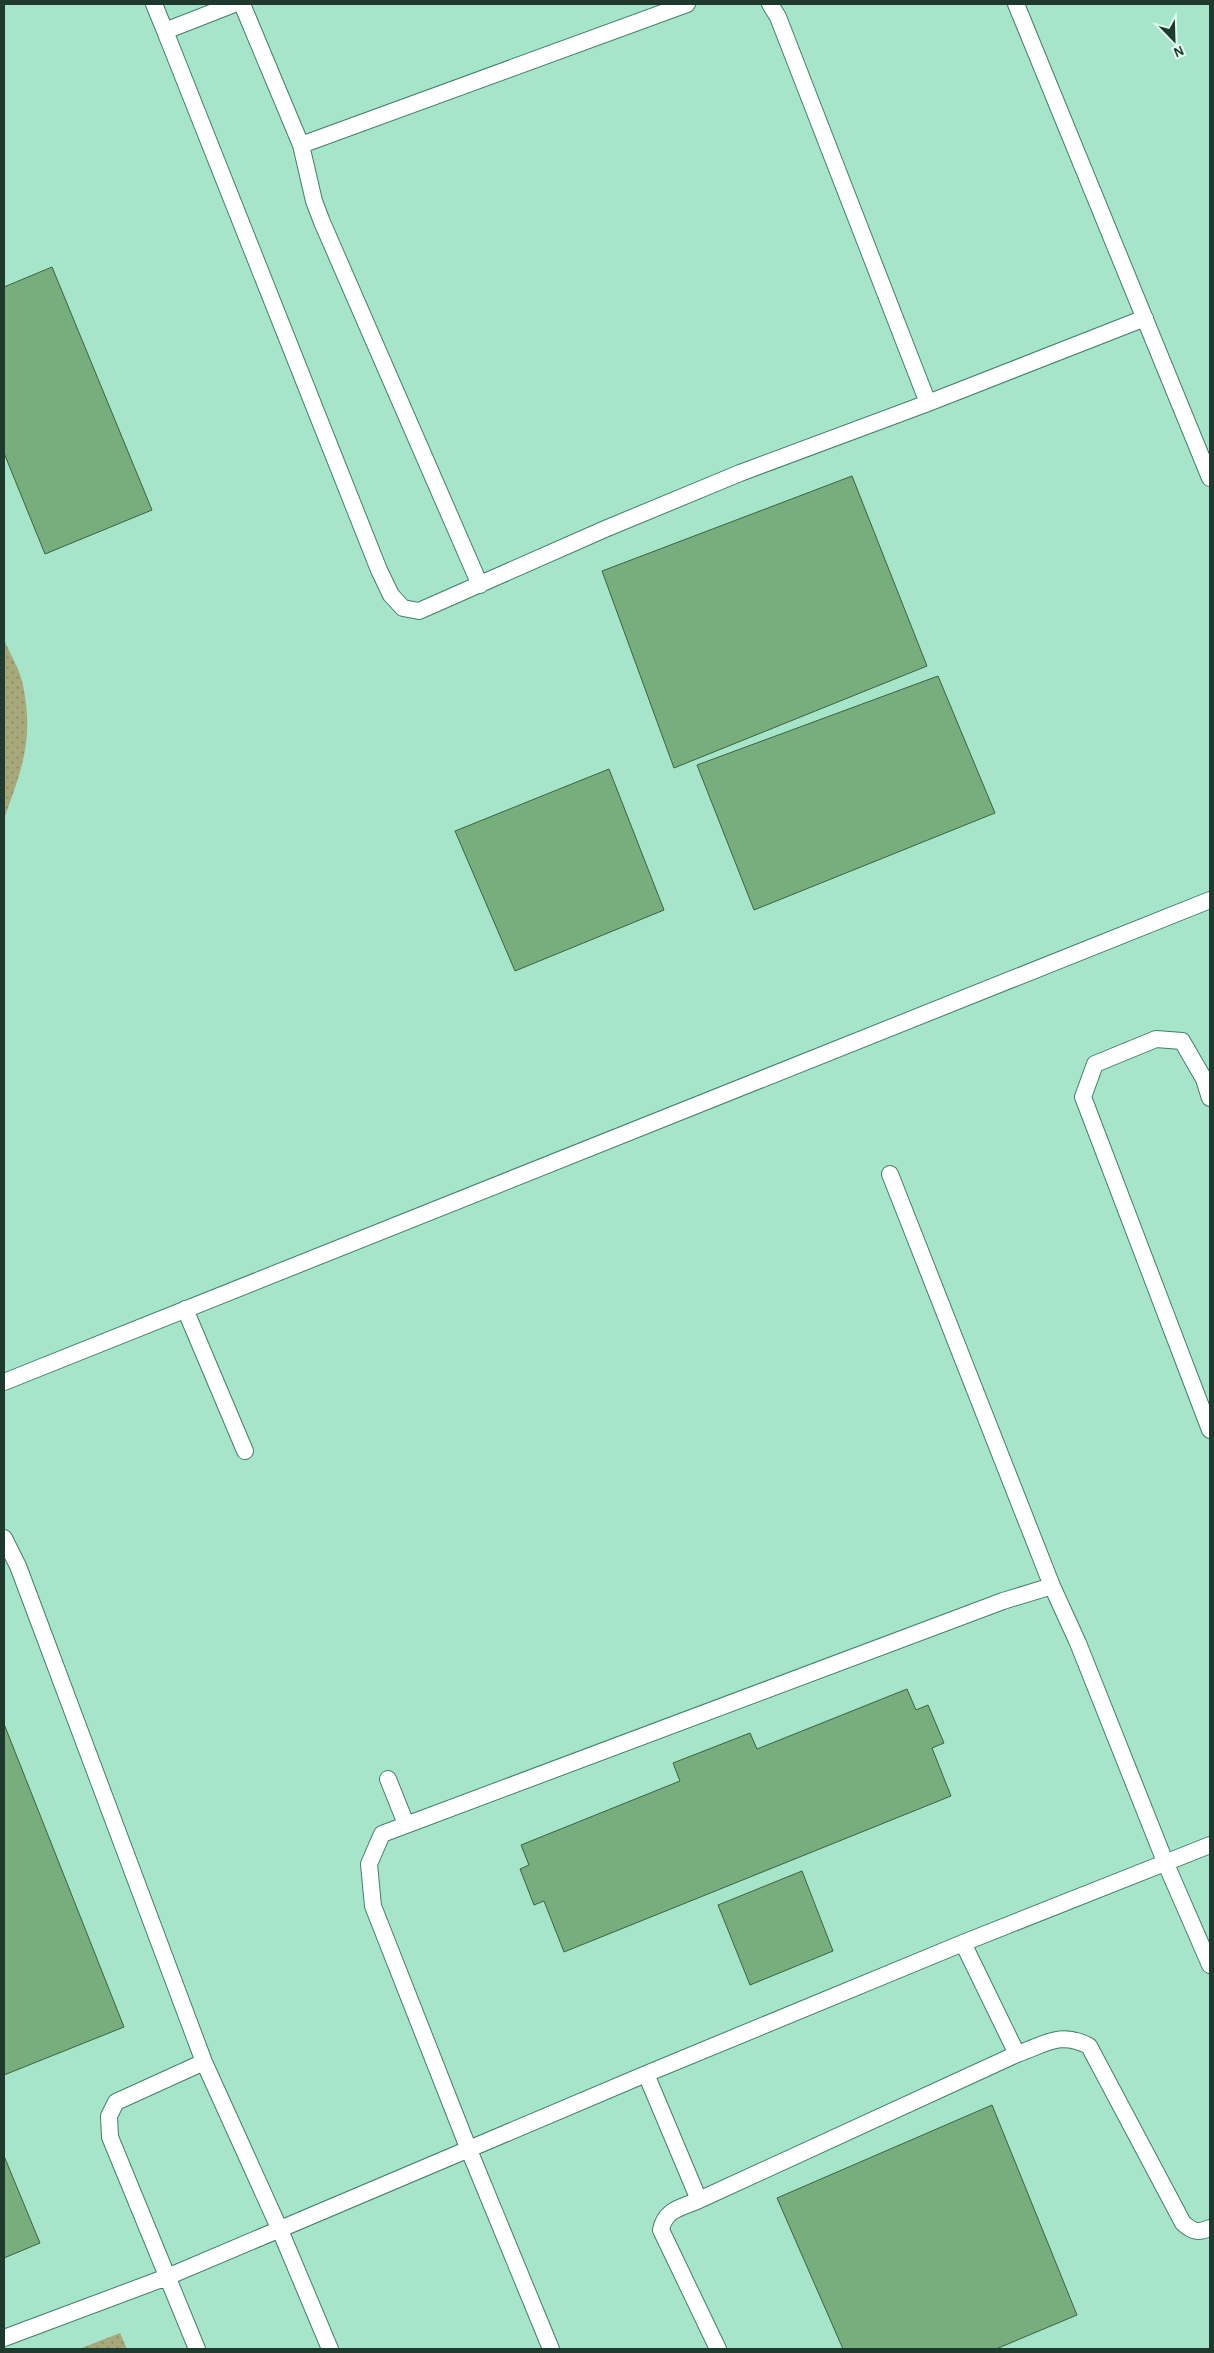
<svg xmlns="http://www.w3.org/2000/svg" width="1214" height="2353" font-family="'Alegreya Sans',sans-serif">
  <defs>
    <pattern id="grass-dots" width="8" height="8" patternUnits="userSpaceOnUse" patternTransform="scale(1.25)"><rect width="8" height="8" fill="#a8a87a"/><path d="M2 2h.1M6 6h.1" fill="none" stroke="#888a64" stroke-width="1.8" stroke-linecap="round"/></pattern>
  </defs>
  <rect width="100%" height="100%" fill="#a6e5ca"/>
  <path fill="url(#grass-dots)" d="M4,639C10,654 20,670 23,685C34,740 22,768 4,819Z
    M120,2333L127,2349H79Z"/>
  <path fill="#78ad7d" stroke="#3b633f" d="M52,267L152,510L45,554L4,453V287Z
    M852,476L927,666L674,768L602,571Z
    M938,676L995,813L754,910L697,765Z
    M609,769L664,910L515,971L455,831Z
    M907,1689L916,1710L928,1705L944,1743L932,1748L951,1796L564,1952L544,1901L534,1905L520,1869L529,1865L521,1845L680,1781L673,1763L750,1733L757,1749Z
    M4,1724L124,2027L4,2075Z
    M802,1871L833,1951L750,1985L718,1905Z
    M992,2105L1077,2315L996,2349H843L777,2198Z
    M4,2156L40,2243L4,2258Z"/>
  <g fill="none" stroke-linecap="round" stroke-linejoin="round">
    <g stroke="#427f68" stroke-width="18">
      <path id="service" d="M154,4L165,31
        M234,4L165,31L379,570L391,595L403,608L419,611L605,529L740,473L928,403L1145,318
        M242,4L301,145
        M770,4L778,17L928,403
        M1016,4L1210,478
        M480,585L322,222L314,201L301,145L687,4
        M1210,1098L1204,1079L1182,1041L1156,1039L1095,1064L1083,1097L1210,1430
        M890,1174L1052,1586
        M185,1309L245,1451
        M4,1382L1210,900
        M4,1538L18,1566L204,2062L280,2230L330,2349
        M388,1779L406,1824
        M1017,2054C1046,2044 1060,2031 1089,2046L1183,2223C1193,2232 1198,2233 1210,2228
        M646,2074L699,2200L1017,2054L963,1943
        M699,2200C681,2208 665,2209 661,2230L718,2349
        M4,2338L167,2277L646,2074L963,1943L1210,1845
        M197,2349L110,2137L109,2116L116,2102L204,2062
        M551,2349L469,2150L373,1906L369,1864L382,1834L1003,1601L1052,1586L1078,1643L1166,1864L1210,1965"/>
    </g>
    <use href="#service" stroke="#fff" stroke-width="16"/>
  </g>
  <rect width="1214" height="2353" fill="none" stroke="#1f392e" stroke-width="10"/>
  <g transform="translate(1174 40) rotate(157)" stroke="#dffef0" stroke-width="4" paint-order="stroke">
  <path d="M0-4L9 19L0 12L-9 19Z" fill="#1f392e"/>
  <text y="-8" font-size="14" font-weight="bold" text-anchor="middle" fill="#1f392e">N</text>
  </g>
</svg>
